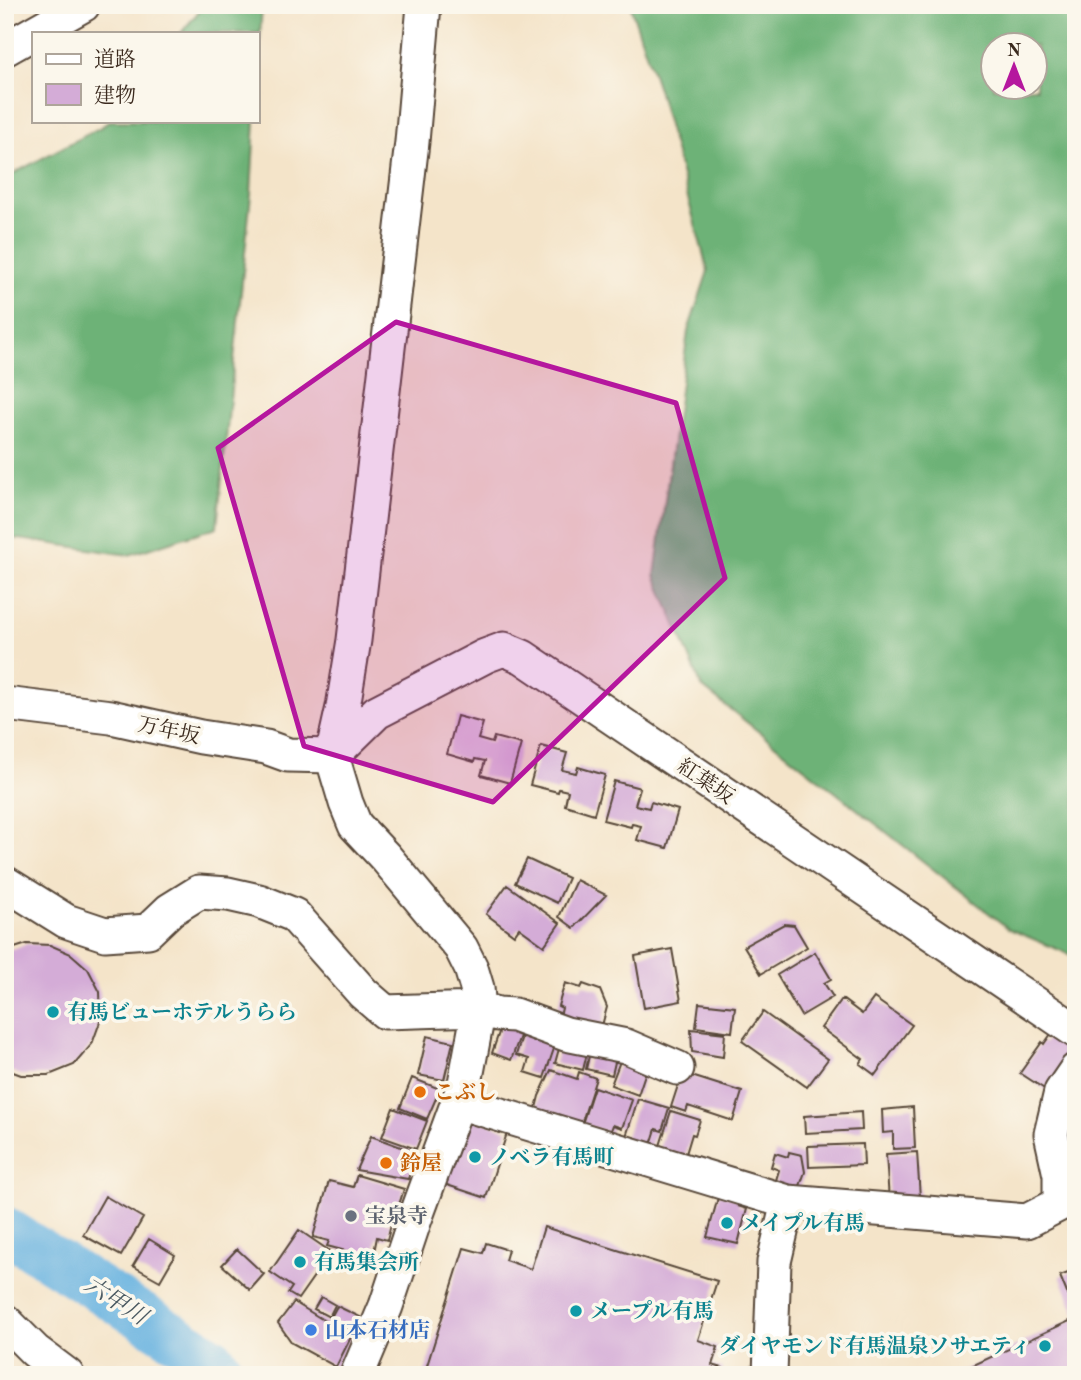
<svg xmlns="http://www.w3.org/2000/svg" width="1081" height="1380" font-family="'Old Standard TT','Noto Serif JP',serif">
  <rect width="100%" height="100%" fill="#fbf7ec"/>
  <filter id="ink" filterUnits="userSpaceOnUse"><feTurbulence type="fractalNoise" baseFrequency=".0143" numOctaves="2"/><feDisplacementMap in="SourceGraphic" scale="14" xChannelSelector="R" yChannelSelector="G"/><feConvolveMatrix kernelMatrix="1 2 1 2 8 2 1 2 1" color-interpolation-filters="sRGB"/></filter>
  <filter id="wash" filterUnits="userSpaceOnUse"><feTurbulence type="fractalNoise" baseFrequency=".00686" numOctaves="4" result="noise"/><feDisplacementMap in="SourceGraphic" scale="28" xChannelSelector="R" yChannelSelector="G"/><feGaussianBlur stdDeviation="1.57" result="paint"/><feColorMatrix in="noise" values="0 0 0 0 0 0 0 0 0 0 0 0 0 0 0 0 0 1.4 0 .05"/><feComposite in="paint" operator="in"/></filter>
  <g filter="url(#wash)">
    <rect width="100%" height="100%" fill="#f4e4c9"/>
    <path fill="#6db277" stroke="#546e4a" stroke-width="2" fill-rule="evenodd" d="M204,5H262L257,87V33H181Z
      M630,5H1076V957L1009,929L702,687L655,575L688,331L708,271L658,89ZM993,46H1036V88H993Z
      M108,121H255L251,194L217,527L129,555L5,537V178L103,126Z"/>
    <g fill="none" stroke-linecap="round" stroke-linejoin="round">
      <path stroke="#68b2e0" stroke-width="47" d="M5,1230L213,1361L224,1375"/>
    </g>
    <g id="blocks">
      <path fill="#d4acd7" d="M457,716L483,723L478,739L492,743L494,737L521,744L510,783L481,775L485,761L475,759L474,762L447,754Z
        M541,746L567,753L562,770L576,773L578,767L605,775L594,814L565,805L568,791L559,789L558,792L530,785Z
        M614,781L640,788L635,805L649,808L651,802L678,810L667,848L637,840L641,826L632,824L631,827L603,820Z
        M527,859L568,878L557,903L515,883Z
        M576,880L606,895L574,928L559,917Z
        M507,885L560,923L544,946L519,928L514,935L486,914Z
        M784,924L794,925L807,947L761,974L744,946Z
        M27,944L50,945L71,954L88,969L100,992L101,1019L92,1044L74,1065L49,1075H21L5,1069V951Z
        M672,949L681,1001L644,1008L635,956Z
        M815,952L831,979L824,983L833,997L801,1016L777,975Z
        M565,983L581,988L583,984L600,990L607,1007L599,1037L558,1025L562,1008L558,1006Z
        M874,998L912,1025L875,1075L860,1064L863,1059L821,1028L842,999L862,1014Z
        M699,1003L735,1007L732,1032L696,1027Z
        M763,1012L828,1059L807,1087L742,1041Z
        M503,1021L523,1028L511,1060L492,1053Z
        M526,1024L559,1034L544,1078L525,1072L529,1059L516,1055Z
        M691,1029L725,1033L723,1057L692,1052Z
        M1053,1031L1076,1046V1053L1049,1092L1020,1073L1042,1042L1044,1044Z
        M427,1036L453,1042L444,1080L418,1075Z
        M562,1038L589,1045L583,1070L555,1063Z
        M592,1043L618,1049L612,1075L586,1069Z
        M622,1056L648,1065L638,1095L611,1085Z
        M551,1070L577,1079L579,1072L596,1078L578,1134L533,1120L539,1096Z
        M682,1073L742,1092L733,1121L688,1106L686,1112L671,1107Z
        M412,1078L440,1089L427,1119L400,1108Z
        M594,1087L632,1100L622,1128L613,1125L610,1133L582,1124Z
        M638,1099L669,1108L662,1131L656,1129L648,1154L623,1146Z
        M913,1107L915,1148L893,1149V1132L883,1133L882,1110Z
        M393,1108L427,1121L416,1149L382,1137Z
        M671,1111L700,1120L695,1135L692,1134L685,1157L659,1149Z
        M861,1112L862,1130L805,1133L804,1116Z
        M463,1115L508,1130L486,1198L441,1183Z
        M371,1136L412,1151L411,1153L416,1155L408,1179L356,1170Z
        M863,1144L864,1165L809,1167L808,1146Z
        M789,1152L802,1155L805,1172L797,1194L774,1187L779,1170L771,1167L775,1153L788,1157Z
        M917,1152L920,1198L889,1201L886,1154Z
        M357,1175L404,1189L395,1217L384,1214L382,1221L391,1224L387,1240L377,1237L374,1252L366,1249L365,1256L327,1246L329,1241L313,1237L329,1181L353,1187Z
        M719,1194L740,1200L738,1206L747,1209L738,1244L707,1237Z
        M105,1196L143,1218L121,1256L83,1235Z
        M544,1227L717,1281L698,1340L718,1347L712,1365L723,1368V1375H424L464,1248L483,1253L486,1243L508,1250L505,1260L531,1269Z
        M299,1230L331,1252L298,1299L288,1293L292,1287L270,1272Z
        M149,1239L175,1255L160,1281L133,1266Z
        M237,1249L264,1274L250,1290L222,1265Z
        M1076,1270V1315L1060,1276Z
        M321,1297L335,1305L329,1317L314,1309Z
        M294,1302L351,1337L336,1367L292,1343L278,1323Z
        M337,1306L360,1317L353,1331L330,1319Z
        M1076,1318V1375H952Z"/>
    </g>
  </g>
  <g filter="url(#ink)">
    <use href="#blocks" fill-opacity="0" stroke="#574638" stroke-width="2"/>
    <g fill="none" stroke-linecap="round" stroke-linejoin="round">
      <g stroke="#574638" stroke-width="37">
        <path id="minor" d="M5,49L83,5
          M5,704L111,717L201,737L266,747L288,755L332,756L377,712L485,656L504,649L523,657L1076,1031
          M5,883L66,921L105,934L148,931L170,910L199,892L228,894L259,901L294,915L363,993L385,1012L479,1009L498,1014L514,1015L566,1034L626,1046L677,1068
          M458,1102L788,1202L1027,1221L1060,1204V1175L1051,1134L1061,1092L1076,1070
          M5,1321L35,1351L67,1375
          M357,1375L386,1306L415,1219L465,1083L479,1009L477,988L471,968L461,948L386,858L355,825L346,803L332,756L343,707L354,640L412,142L424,5
          M770,1375L774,1262L788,1202"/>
      </g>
      <use href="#minor" stroke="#fff" stroke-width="33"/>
    </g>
  </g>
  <path fill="#b5179e" fill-opacity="0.2" stroke="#b5179e" stroke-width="5" stroke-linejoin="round" d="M396,322L676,403L725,578L493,802L304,746L218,448Z"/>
  <g fill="#0f9aa8" stroke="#fbf7ec" stroke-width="2.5">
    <circle cx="53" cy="1012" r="7"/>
    <circle cx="475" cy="1157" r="7"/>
    <circle cx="727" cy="1223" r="7"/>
    <circle cx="300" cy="1262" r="7"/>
    <circle cx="576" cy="1311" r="7"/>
    <circle cx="1045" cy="1346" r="7"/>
  </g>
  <g fill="#e8710a" stroke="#fbf7ec" stroke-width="2.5">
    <circle cx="420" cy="1092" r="7"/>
    <circle cx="386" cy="1163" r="7"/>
  </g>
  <circle fill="#6b7280" stroke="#fbf7ec" stroke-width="2.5" cx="351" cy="1216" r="7"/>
  <circle fill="#3f7fe0" stroke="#fbf7ec" stroke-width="2.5" cx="311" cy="1330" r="7"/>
  <g text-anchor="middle" stroke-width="7" stroke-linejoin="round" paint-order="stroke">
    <g font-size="21" fill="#3b2a1e" stroke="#fbf7ec">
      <text transform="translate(169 730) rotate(12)" y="7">万年坂</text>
      <text transform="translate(706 781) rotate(34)" y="7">紅葉坂</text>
    </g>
    <g font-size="21" font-weight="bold" fill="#0d838f" stroke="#fbf7ec" text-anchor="start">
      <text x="67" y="1019">有馬ビューホテルうらら</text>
      <text x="489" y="1164">ノベラ有馬町</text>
      <text x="741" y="1230">メイプル有馬</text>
      <text x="314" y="1269">有馬集会所</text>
      <text x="590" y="1318">メープル有馬</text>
      <text x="1031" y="1353" text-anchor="end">ダイヤモンド有馬温泉ソサエティ</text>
    </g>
    <g font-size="21" font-weight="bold" fill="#c56008" stroke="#fbf7ec" text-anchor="start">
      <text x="434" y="1099">こぶし</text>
      <text x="400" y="1170">鈴屋</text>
    </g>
    <g font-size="21" font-weight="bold" fill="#5b616d" stroke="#fbf7ec" text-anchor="start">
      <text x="365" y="1223">宝泉寺</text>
    </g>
    <g font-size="21" font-weight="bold" fill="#366cbe" stroke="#fbf7ec" text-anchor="start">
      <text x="325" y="1337">山本石材店</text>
    </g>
    <g font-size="23" font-style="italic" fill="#4b5a62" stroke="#fbf7ec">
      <text transform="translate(116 1300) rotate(32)" y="8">六甲川</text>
    </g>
  </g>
  <rect width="1081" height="1380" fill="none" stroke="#fbf7ec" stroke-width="28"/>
  <rect x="32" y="32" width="228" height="91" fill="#fbf7ec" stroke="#aea59a" stroke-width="2"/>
  <rect x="46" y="54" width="35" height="10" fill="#ffffff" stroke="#aea59a" stroke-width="2"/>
  <text x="94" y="66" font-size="21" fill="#3b2a1e">道路</text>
  <rect x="46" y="84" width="35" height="21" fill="#d4acd7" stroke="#aea59a" stroke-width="2"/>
  <text x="94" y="102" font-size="21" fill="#3b2a1e">建物</text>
  <g transform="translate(1014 66)"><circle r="33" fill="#fbf7ec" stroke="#aea59a" stroke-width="2"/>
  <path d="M0-5L12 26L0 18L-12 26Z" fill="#b5179e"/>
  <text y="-10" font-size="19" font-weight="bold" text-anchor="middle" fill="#3b2a1e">N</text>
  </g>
</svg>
